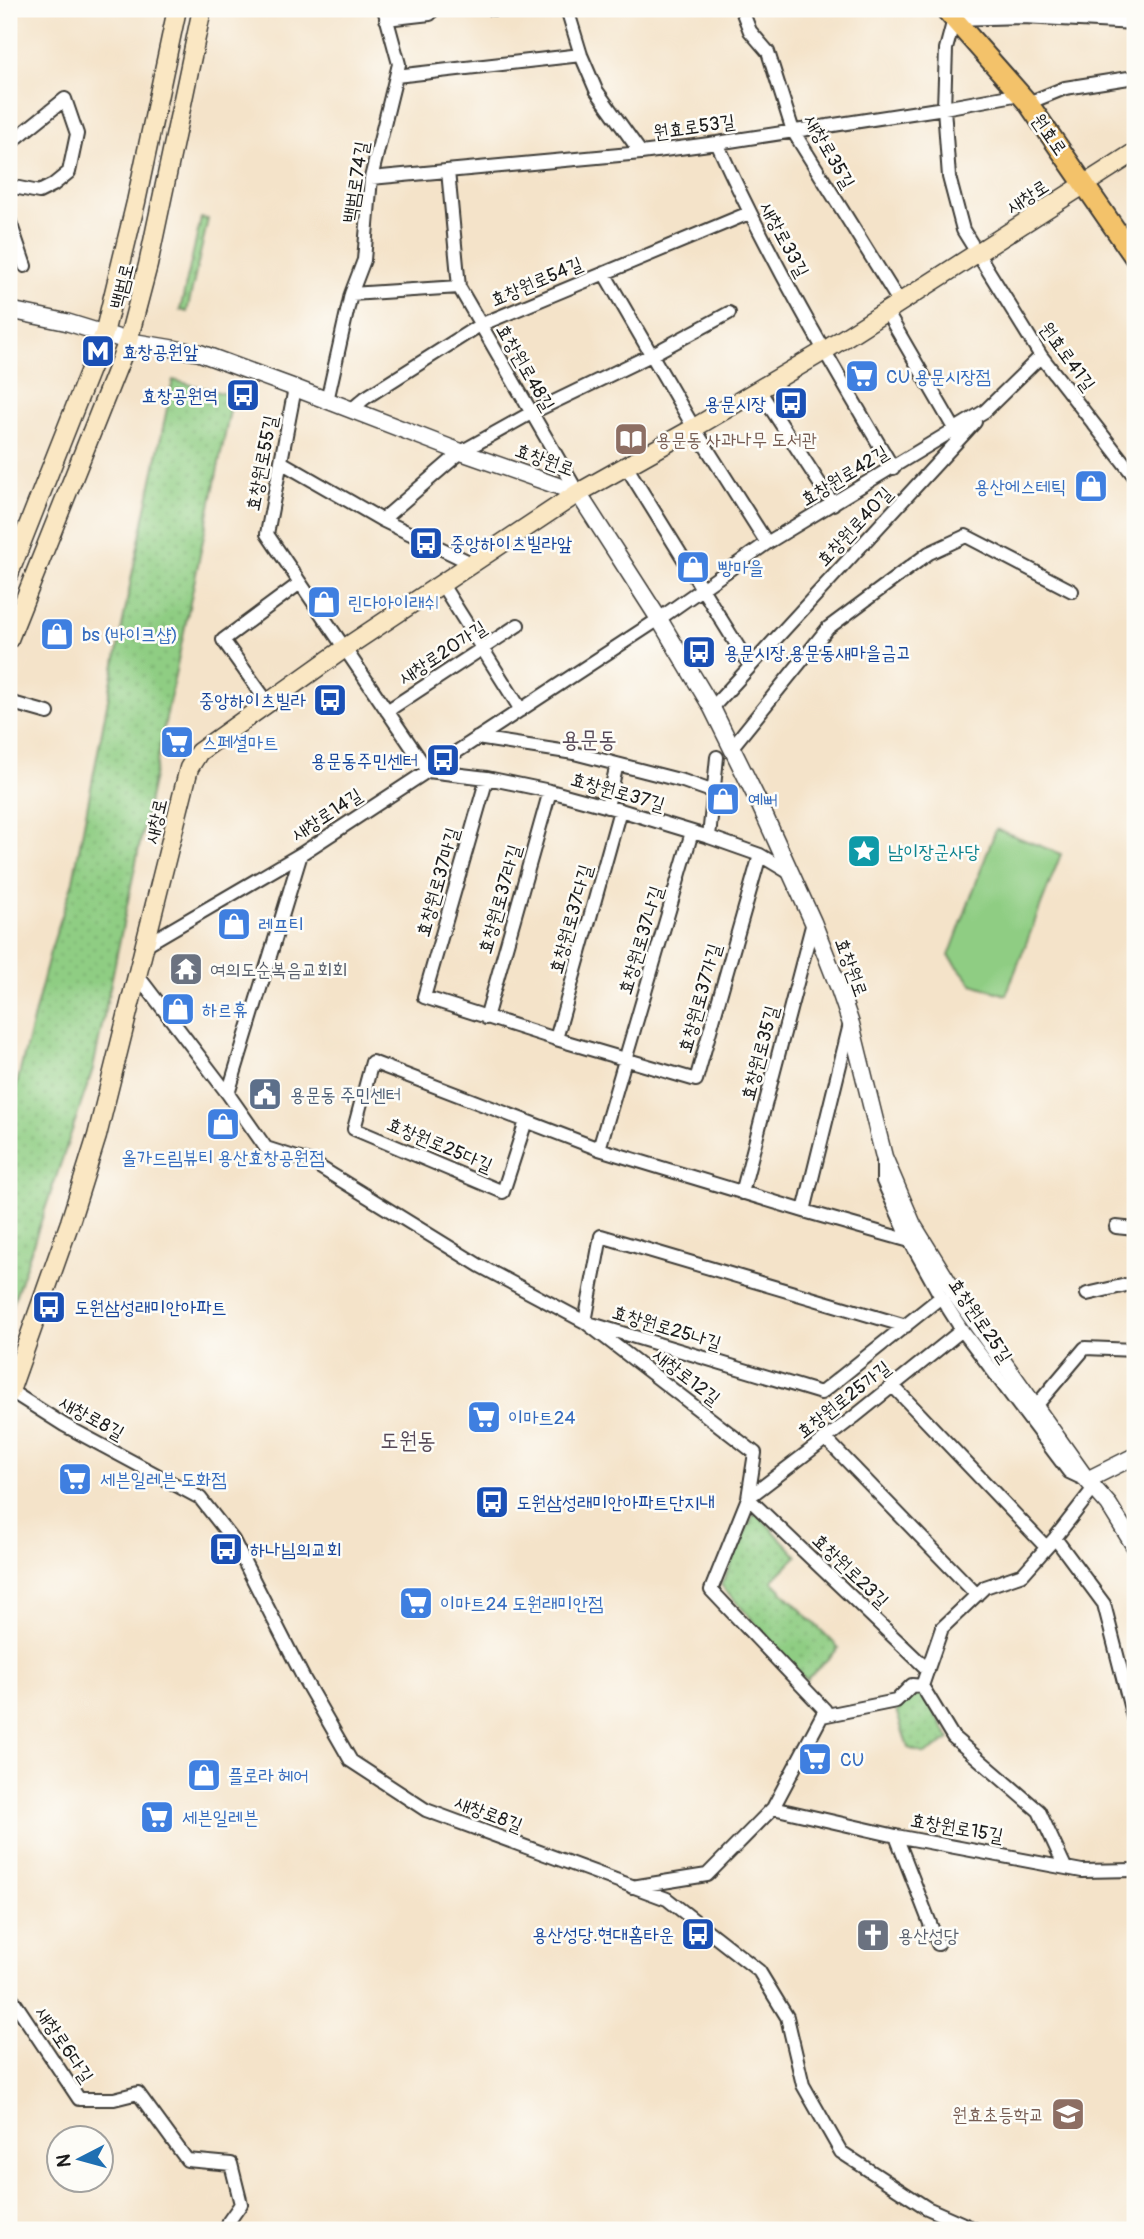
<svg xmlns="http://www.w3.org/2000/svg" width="1144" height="2239" font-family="Pangolin,'Poor Story',sans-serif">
  <defs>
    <pattern id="grass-dots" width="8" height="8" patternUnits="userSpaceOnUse" patternTransform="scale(1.75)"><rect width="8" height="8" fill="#8fcd83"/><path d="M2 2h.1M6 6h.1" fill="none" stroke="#7baf71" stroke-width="1.8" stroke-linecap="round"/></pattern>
  </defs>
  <rect width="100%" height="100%" fill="#fdfcf7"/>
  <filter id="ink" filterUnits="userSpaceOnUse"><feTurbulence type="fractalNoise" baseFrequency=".0143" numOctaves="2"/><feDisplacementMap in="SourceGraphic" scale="14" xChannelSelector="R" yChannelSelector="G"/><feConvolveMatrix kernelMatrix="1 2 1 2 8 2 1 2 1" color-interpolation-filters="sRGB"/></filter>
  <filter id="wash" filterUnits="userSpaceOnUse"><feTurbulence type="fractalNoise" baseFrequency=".00686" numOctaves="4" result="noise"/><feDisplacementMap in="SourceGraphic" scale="28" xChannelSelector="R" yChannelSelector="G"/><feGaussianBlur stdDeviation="1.57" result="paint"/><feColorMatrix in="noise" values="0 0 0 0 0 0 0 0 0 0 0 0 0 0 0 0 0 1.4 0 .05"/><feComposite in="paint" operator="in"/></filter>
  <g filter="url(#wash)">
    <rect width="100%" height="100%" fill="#f4e3c9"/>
    <path fill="url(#grass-dots)" stroke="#567450" stroke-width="2" d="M201,218L208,219L187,312L180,310Z
      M173,380L233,396L93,1069L9,1315V1115L50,952L73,881L133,570Z
      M755,1511L797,1556L772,1581L839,1648L806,1680L721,1585Z
      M922,1692L950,1739L925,1754L908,1748L896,1710L916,1693Z"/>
    <path fill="#8fcd83" stroke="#567450" stroke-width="2" d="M996,829L1061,854L1006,995L972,984L949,956Z"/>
  </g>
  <g filter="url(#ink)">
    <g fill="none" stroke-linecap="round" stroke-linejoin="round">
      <g stroke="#3c3a36" stroke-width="16">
        <path id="minor" d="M492,9H500
          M567,9L581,55L596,90L641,153
          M743,13L750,31L768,52L793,131L900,303
          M386,19L430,14L429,9
          M1135,23L1023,17L954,19L946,49L944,108L949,177L963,230L1041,356L1135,477
          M396,76L581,55
          M1028,103L1065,88L1135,77
          M717,143C768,256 830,362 893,468
          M9,144L65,99L77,134L69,172L53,185L39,192L9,186
          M448,171L459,287L578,493
          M371,178L641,153L717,143L944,108L1020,94
          M9,219L25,266
          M604,273L694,428L767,543
          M351,294L459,287
          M886,311L955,430
          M295,388L267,534L428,771L487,778L550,791L620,810L709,837L760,855L790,873
          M759,390L833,504
          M327,401L351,294L364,260L371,178L399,64L384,9
          M351,410L365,398L480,325L749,213
          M281,462L382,520
          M626,466L750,666
          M471,563L382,520L461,452L531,413L651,355L729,313
          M441,583L521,710
          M9,702L48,713
          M268,703L223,640L300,583
          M712,708L975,422
          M387,711L518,625
          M477,738L574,753L683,781L714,792
          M732,747L828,628L929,553L966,536L1072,591
          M487,778L424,997L556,1039L696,1080L760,855
          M607,807L617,764
          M709,837L717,757
          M147,944L301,854L659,619L767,543L985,411L1041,356
          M138,976L228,1094L266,1148L313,1163L480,1266L585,1322L755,1453L748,1498L711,1590L825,1710L773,1808L707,1875L632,1887
          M486,1018L550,791
          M556,1039L620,810
          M228,1094L301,854
          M526,1121L503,1192L354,1129L372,1062L599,1149L804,1211L910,1241
          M599,1149L692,832
          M883,1159V1181L910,1241L941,1297L962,1330L1069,1472L1086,1480
          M742,1193L813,922
          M804,1211L850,1024
          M1116,1227L1135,1229
          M1087,1294L1135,1283
          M906,1326L601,1236L585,1322L821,1393L941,1297
          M892,1385L1046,1547
          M9,1390L64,1425L200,1498L233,1540L304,1679L351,1761L426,1810L667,1899L759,1971L787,2017L803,2085L841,2152L927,2208L977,2230
          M1036,1406L1085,1348L1135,1350
          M826,1439L977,1595
          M1055,1538L1104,1604L1135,1725
          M928,1670L748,1498L854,1417L962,1330
          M822,1716L896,1701L912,1685L922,1686
          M773,1808L896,1836L1082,1871L1135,1870
          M896,1836L938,1944
          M1065,1867L1039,1811L953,1737L922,1686L942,1628L985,1587L1023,1574L1055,1538L1094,1488
          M9,1994L79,2099H114L138,2093L187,2160L231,2164L241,2204L229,2221L226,2230"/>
      </g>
      <g stroke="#3c3a36" stroke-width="19">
        <path id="tertiary" d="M9,310L66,322L128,341L200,353L295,388L461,452L578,493L659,619L712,708L758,801L813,922L838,986L851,1024L884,1157L913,1225L956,1295L1087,1480L1109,1505L1135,1547
          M1087,1480L1135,1456"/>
      </g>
      <g stroke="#3c3a36" stroke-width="21">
        <path id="secondary" d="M9,574L104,334L136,202L177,9
          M9,639L128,341L148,265L202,9
          M9,1394L70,1222L97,1136L189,768L199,752L345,648L578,493L694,428L824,351L1135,152"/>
      </g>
      <g stroke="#3c3a36" stroke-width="23">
        <path id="primary" d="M945,9L1028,103L1135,258"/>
      </g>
      <use href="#minor" stroke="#fff" stroke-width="12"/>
      <use href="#tertiary" stroke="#fff" stroke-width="16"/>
      <use href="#secondary" stroke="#fae7c3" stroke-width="18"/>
      <use href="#primary" stroke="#f3c26a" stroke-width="19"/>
    </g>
  </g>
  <defs>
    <g id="metro-square" transform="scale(1.75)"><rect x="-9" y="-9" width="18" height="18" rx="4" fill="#1a4fb4" stroke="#fdfcf7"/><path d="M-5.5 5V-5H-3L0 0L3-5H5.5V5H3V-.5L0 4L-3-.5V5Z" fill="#fff"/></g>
    <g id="supermarket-square" transform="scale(1.75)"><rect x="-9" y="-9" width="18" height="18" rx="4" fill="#3f7fe0" stroke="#fdfcf7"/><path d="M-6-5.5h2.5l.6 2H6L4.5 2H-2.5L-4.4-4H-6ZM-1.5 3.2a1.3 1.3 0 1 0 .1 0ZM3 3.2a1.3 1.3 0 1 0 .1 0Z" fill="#fff"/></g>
    <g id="bus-square" transform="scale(1.75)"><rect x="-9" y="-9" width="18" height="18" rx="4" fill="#1a4fb4" stroke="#fdfcf7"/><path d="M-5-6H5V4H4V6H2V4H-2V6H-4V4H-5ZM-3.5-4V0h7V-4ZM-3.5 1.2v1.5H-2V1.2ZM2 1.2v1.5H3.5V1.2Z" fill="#fff"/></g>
    <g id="library-square" transform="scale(1.75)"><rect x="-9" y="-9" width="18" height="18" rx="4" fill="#8d6e63" stroke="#fdfcf7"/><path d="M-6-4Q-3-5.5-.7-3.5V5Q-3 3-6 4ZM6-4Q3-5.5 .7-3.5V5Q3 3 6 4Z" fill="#fff"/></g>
    <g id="shop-square" transform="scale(1.75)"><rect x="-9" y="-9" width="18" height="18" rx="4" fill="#3f7fe0" stroke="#fdfcf7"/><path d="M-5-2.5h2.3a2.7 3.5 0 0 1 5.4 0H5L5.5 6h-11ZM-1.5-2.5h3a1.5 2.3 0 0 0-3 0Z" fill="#fff"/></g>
    <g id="sight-square" transform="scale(1.75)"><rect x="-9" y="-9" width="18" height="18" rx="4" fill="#0f9aa8" stroke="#fdfcf7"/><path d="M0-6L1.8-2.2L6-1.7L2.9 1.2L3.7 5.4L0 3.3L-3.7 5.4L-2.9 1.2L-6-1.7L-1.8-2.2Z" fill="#fff"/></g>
    <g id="temple-square" transform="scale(1.75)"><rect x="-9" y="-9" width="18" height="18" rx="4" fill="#6b7280" stroke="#fdfcf7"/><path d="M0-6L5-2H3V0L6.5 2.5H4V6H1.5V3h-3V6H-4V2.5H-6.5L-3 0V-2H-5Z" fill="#fff"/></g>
    <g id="civic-square" transform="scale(1.75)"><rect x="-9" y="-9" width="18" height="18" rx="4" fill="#5c6f8a" stroke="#fdfcf7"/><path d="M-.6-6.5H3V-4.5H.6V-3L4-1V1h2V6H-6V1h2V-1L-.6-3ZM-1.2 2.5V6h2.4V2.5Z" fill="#fff"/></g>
    <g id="church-square" transform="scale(1.75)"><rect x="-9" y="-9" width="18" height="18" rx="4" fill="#6b7280" stroke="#fdfcf7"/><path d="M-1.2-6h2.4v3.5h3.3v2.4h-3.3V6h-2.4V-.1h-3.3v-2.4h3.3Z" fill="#fff"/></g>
    <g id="school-square" transform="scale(1.75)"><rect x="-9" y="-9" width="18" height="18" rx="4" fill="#8d6e63" stroke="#fdfcf7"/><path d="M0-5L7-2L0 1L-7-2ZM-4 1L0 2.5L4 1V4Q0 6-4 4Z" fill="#fff"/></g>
  </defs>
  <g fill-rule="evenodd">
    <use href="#metro-square" x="98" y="351"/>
    <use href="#supermarket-square" x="862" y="376"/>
    <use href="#bus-square" x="243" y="395"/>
    <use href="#bus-square" x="791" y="403"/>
    <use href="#library-square" x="631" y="439"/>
    <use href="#shop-square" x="1091" y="486"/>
    <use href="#bus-square" x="426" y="543"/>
    <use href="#shop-square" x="693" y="567"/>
    <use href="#shop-square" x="324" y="602"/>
    <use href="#shop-square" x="57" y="634"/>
    <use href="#bus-square" x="699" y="652"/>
    <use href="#bus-square" x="330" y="700"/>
    <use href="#supermarket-square" x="177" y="742"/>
    <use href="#bus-square" x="443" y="760"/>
    <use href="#shop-square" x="723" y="799"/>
    <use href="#sight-square" x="864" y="851"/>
    <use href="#shop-square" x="234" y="924"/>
    <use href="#temple-square" x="186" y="969"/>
    <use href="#shop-square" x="178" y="1009"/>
    <use href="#civic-square" x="265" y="1094"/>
    <use href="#shop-square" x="223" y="1124"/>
    <use href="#bus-square" x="49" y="1307"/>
    <use href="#supermarket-square" x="484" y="1417"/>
    <use href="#supermarket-square" x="75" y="1479"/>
    <use href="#bus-square" x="492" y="1502"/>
    <use href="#bus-square" x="226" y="1549"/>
    <use href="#supermarket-square" x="416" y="1603"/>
    <use href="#supermarket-square" x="815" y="1759"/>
    <use href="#shop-square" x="204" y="1775"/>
    <use href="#supermarket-square" x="157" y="1817"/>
    <use href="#bus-square" x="698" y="1934"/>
    <use href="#church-square" x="873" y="1935"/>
    <use href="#school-square" x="1068" y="2114"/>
  </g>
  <g text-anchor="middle" stroke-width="5" stroke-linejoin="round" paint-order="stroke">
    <g font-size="19" fill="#1c1c1c" stroke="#fdfcf7">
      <text transform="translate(694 126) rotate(-8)" y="7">원효로53길</text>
      <text transform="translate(1050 134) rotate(55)" y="7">원효로</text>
      <text transform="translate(830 151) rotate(60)" y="7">새창로35길</text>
      <text transform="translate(355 182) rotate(-81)" y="7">백범로74길</text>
      <text transform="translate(1027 196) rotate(-33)" y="7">새창로</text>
      <text transform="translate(785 239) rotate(62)" y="7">새창로33길</text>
      <text transform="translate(536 281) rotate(-23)" y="7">효창원로54길</text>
      <text transform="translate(121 286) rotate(-76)" y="7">백범로</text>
      <text transform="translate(1068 356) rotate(54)" y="7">원효로41길</text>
      <text transform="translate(526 367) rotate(60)" y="7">효창원로48길</text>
      <text transform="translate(545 459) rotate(20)" y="7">효창원로</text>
      <text transform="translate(261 463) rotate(-79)" y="7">효창원로55길</text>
      <text transform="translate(844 475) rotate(-31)" y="7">효창원로42길</text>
      <text transform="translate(854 526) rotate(-47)" y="7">효창원로40길</text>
      <text transform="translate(442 652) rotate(-33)" y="7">새창로20가길</text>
      <text transform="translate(618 791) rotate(16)" y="7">효창원로37길</text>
      <text transform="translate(326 814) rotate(-33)" y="7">새창로14길</text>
      <text transform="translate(155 821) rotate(-77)" y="7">새창로</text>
      <text transform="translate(437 882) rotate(-74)" y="7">효창원로37마길</text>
      <text transform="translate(499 899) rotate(-74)" y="7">효창원로37라길</text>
      <text transform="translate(570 919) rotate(-74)" y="7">효창원로37다길</text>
      <text transform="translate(640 940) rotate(-73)" y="7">효창원로37나길</text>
      <text transform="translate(852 967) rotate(70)" y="7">효창원로</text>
      <text transform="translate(699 998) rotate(-74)" y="7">효창원로37가길</text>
      <text transform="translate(759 1053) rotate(-75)" y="7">효창원로35길</text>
      <text transform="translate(440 1144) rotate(23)" y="7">효창원로25다길</text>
      <text transform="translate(981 1320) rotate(56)" y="7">효창원로25길</text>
      <text transform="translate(667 1327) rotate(17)" y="7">효창원로25나길</text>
      <text transform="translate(687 1376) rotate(38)" y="7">새창로12길</text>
      <text transform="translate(843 1399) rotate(-38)" y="7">효창원로25가길</text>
      <text transform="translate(92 1417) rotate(29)" y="7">새창로8길</text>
      <text transform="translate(851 1570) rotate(44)" y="7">효창원로23길</text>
      <text transform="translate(489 1813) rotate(21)" y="7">새창로8길</text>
      <text transform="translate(957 1827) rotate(10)" y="7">효창원로15길</text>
      <text transform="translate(65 2044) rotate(56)" y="7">새창로6다길</text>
    </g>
    <g font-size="19" fill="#164399" stroke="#fdfcf7" text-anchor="start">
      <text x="122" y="358">효창공원앞</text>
      <text x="218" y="402" text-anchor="end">효창공원역</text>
      <text x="766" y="410" text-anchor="end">용문시장</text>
      <text x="450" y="550">중앙하이츠빌라앞</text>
      <text x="724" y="659">용문시장.용문동새마을금고</text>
      <text x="306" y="707" text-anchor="end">중앙하이츠빌라</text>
      <text x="418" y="767" text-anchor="end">용문동주민센터</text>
      <text x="74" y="1314">도원삼성래미안아파트</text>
      <text x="516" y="1509">도원삼성래미안아파트단지내</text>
      <text x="250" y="1556">하나님의교회</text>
      <text x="674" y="1941" text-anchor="end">용산성당.현대홈타운</text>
    </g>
    <g font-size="19" fill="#366cbe" stroke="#fdfcf7" text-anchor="start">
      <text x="886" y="383">CU 용문시장점</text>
      <text x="1066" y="493" text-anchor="end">용산에스테틱</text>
      <text x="718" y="574">빵마을</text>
      <text x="348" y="609">린다아이래쉬</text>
      <text x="82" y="641">bs (바이크샵)</text>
      <text x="202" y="749">스페셜마트</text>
      <text x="748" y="806">예뻐</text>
      <text x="258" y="931">레프티</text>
      <text x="202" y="1016">하르휴</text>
      <text x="223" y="1164" text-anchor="middle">올가드림뷰티 용산효창공원점</text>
      <text x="508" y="1424">이마트24</text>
      <text x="100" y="1486">세븐일레븐 도화점</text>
      <text x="440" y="1610">이마트24 도원래미안점</text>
      <text x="840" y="1766">CU</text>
      <text x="228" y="1782">플로라 헤어</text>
      <text x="182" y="1824">세븐일레븐</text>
    </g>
    <g font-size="19" fill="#785e54" stroke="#fdfcf7" text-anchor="start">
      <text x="656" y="446">용문동 사과나무 도서관</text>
      <text x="1044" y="2121" text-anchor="end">원효초등학교</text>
    </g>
    <g font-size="19" fill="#0d838f" stroke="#fdfcf7" text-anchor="start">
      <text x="888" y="858">남이장군사당</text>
    </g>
    <g font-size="19" fill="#5b616d" stroke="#fdfcf7" text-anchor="start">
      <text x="210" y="976">여의도순복음교회회</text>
      <text x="898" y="1942">용산성당</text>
    </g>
    <g font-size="19" fill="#4e5e75" stroke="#fdfcf7" text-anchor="start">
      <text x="290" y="1101">용문동 주민센터</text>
    </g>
    <g font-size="23" fill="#584a59" stroke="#fdfcf7">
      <text x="589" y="747">용문동</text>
      <text x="408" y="1448">도원동</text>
    </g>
  </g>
  <rect width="1144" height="2239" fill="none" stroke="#fdfcf7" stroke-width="35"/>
  <g transform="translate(80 2159) rotate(264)"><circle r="33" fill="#fdfcf7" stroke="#a3a29f" stroke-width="2"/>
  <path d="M0-5L12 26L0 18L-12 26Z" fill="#1f6fb2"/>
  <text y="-10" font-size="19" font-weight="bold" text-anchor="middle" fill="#1c1c1c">N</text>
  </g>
</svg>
